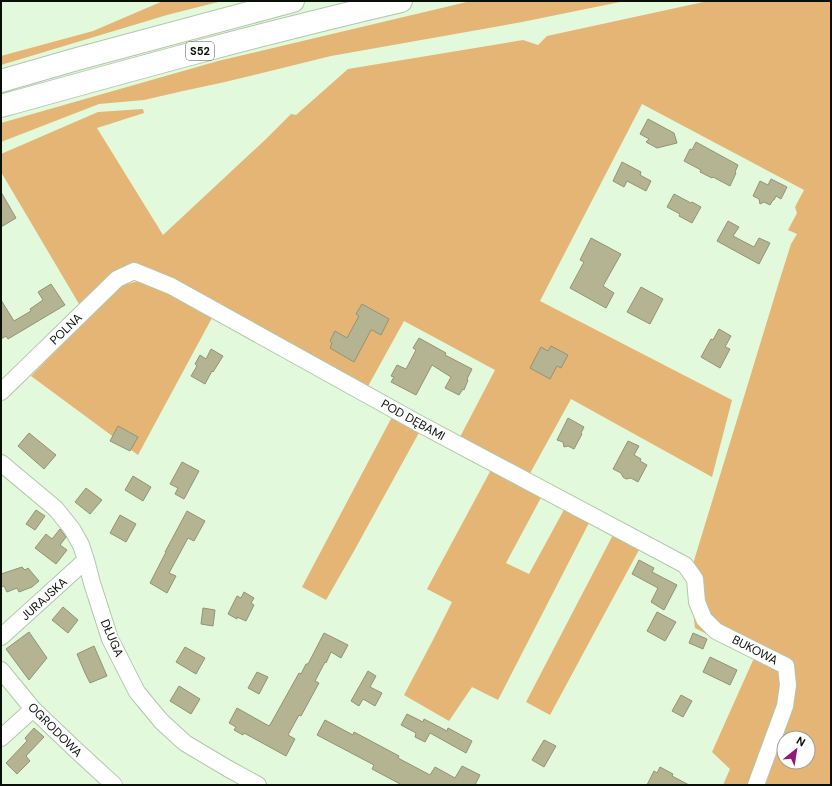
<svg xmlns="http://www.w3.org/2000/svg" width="832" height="786" font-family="'DM Sans',sans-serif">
  <rect width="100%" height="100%" fill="#e2f9db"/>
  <path fill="#e5b575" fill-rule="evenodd" d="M163,1H222L167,15L1,65V56L93,31Z
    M471,1H625L522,22L331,56L225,82L183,91L144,100L99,104L1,142V123L218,61Z
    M708,1H831V785H723L730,769L712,752L754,658L695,628L689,577L779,282L791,244L797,234L788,230L797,213L795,207L804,190L642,104L540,301L732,400L712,477L571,399L528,477L459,439L495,370L404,321L367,388L155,271L137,268L82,309L1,172V154L98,112L143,109L144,113L97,128L163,235L266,139L291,114L296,115L348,69L523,40L538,45L547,36ZM784,738H808V762H784Z
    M138,281L168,293L213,316L138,455L31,376L120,286Z
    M393,415L421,429L354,551L326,600L302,587Z
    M492,468L543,494L506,563L529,574L566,506L591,519L498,700L472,687L449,721L404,695L434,638L452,602L427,589Z
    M615,531L640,548L550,715L526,702Z"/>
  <path fill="#b4b392" stroke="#949373" d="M648,119L674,133L677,143L657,148L646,142L649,139L640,134Z
    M696,142L738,165L735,172L736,173L730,186L713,177L712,178L700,172L701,170L684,161L690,149L692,150Z
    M622,162L641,172L640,175L651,181L646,191L627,181L624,187L613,181Z
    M771,179L787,187L781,199L776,196L774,200H773L770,205L764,202L760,204L759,199L753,196L760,181L768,185Z
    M1,192L16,218L1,227Z
    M674,194L691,203L692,202L701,207L692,223L679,216L680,214L667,207Z
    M728,221L739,227L733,236L754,247L759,238L770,243L759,264L717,241Z
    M591,238L621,254L603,286L614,293L606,308L570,288L584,262L580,260Z
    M51,284L65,305L8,339L6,336L1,339V300L14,321L31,311L30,309L43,300L38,292Z
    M641,287L663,299L650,324L627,312Z
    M362,304L389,319L381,335L372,330H371L354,362L330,348L332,343L330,341L335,331L347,338L359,316L356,314Z
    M719,329L731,336L725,347L730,349L720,368L701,357L711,339L713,340Z
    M419,338L446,353L445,355L472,369L467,379L468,380L464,390L463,389L459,395L445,388L451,377L432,365L416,395L391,382L394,377L391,376L397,365L406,369L416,350L413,348Z
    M551,346L568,355L561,368L557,366L550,379L530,368L541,347L548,351Z
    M211,349L223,356L213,372L212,371L205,384L191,376L197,366L195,364L200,355L206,359Z
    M568,418L584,427L581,433L582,434L574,449L568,446L564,447L563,442L557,440Z
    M118,426L138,437L130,451L110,441Z
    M29,433L56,455L44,469L18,446Z
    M628,441L639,446L634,455L641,459L640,461L647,465L638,482L631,478L626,479L623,477L621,473L613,469Z
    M182,462L199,471L184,499L175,494L178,488L170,484Z
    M133,476L151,487L143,501L125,490Z
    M86,488L102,500L90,514L75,502Z
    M36,510L45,516L35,530L26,524Z
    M187,511L205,521L194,541L188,538L169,573L176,576L167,593L150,583L166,552H165Z
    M120,515L136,524L126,542L110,533Z
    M60,529L66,537L60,545L67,550L56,564L35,548L46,534L52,539Z
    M639,560L654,568L652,572L677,585L664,610L651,602L658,588L632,574Z
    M22,567L25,570L28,568L39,581L32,587L19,592L17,588L7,592L4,586L1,587V574Z
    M244,592L254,598L251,603L254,605L246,621L237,617V619L228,614L237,596L241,598Z
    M63,607L78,620L68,633L52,620Z
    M203,608L215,610L213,626L201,624Z
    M657,612L676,622L665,641L647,631Z
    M29,632L47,658L29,680L6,649Z
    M324,633L348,645L341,658L331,652L326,663L325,662L315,681L319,683L301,716L299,715L288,735L295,739L286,756L244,733L243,735L234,730L236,727L229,723L237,708L269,726V725H270L299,673L301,674L306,664H308Z
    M693,633L707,639L703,649L689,643Z
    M94,646L107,676L90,683L85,673L77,654Z
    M185,647L205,658L196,674L176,662Z
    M710,657L737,670L730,685L703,672Z
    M368,671L376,676L370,687L382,693L375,706L363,699L359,706L351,701Z
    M257,672L268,677L259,694L248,688Z
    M179,686L200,699L191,714L170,701Z
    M681,695L692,701L683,717L672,711Z
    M407,714L423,722L424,719L447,731L448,728L472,741L466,753L430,733L425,742L415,737L416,733L401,725Z
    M325,720L353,735L354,732L371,741L399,756L398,758L430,775L435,767L455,778L462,766L480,775L475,785H402L372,769L374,765L317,735Z
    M34,728L44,737L26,756L30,761L17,774L6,763L27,741L25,738Z
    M544,740L556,746L544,767L532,760Z
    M660,767L673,774L672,776L689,785H647L654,771L657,773Z"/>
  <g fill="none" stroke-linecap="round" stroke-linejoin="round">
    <g stroke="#b2c7ab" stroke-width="18">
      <path id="minor" d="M1,392L117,279L134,271L171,286L416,422L685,565L695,579L697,602L704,619L716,631L786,666L788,685L785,706L756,785
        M1,463L56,509L72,529L81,545L86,560L92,583L110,639L137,692L161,721L185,743L227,768L258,785
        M1,637L86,560
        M1,670L33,709L76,750L114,785
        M1,738L33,709"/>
    </g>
    <g stroke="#b2c7ab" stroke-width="24">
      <path id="highway" d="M1,81L77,59L293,1
        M1,106C134,69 267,32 401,1"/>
    </g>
    <use href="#minor" stroke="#fff" stroke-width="16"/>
    <use href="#highway" stroke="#fff" stroke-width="22"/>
  </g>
  <g text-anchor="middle" stroke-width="4" stroke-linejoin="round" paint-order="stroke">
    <rect fill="#fefefe" stroke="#525751" stroke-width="1" x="186" y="42" width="28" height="18" rx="3"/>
    <g font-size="11" font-weight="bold" fill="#091007">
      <text x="200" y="55">S52</text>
    </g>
    <g font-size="12" fill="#091007" stroke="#fefefe">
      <text transform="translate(66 329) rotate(-44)" y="4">POLNA</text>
      <text transform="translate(413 420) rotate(29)" y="4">POD DĘBAMI</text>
      <text transform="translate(44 599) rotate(-42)" y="4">JURAJSKA</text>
      <text transform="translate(112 638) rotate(67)" y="4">DŁUGA</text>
      <text transform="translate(755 650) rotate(27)" y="4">BUKOWA</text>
      <text transform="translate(55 730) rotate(45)" y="4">OGRODOWA</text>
    </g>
  </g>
  <rect width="832" height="786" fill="none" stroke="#091007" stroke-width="4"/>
  <g transform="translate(796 750) rotate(30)"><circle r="19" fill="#fefefe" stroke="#9c9f9b"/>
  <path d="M0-3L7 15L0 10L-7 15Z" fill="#8e197a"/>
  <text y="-6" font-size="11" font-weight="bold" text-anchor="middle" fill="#091007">N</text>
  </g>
</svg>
